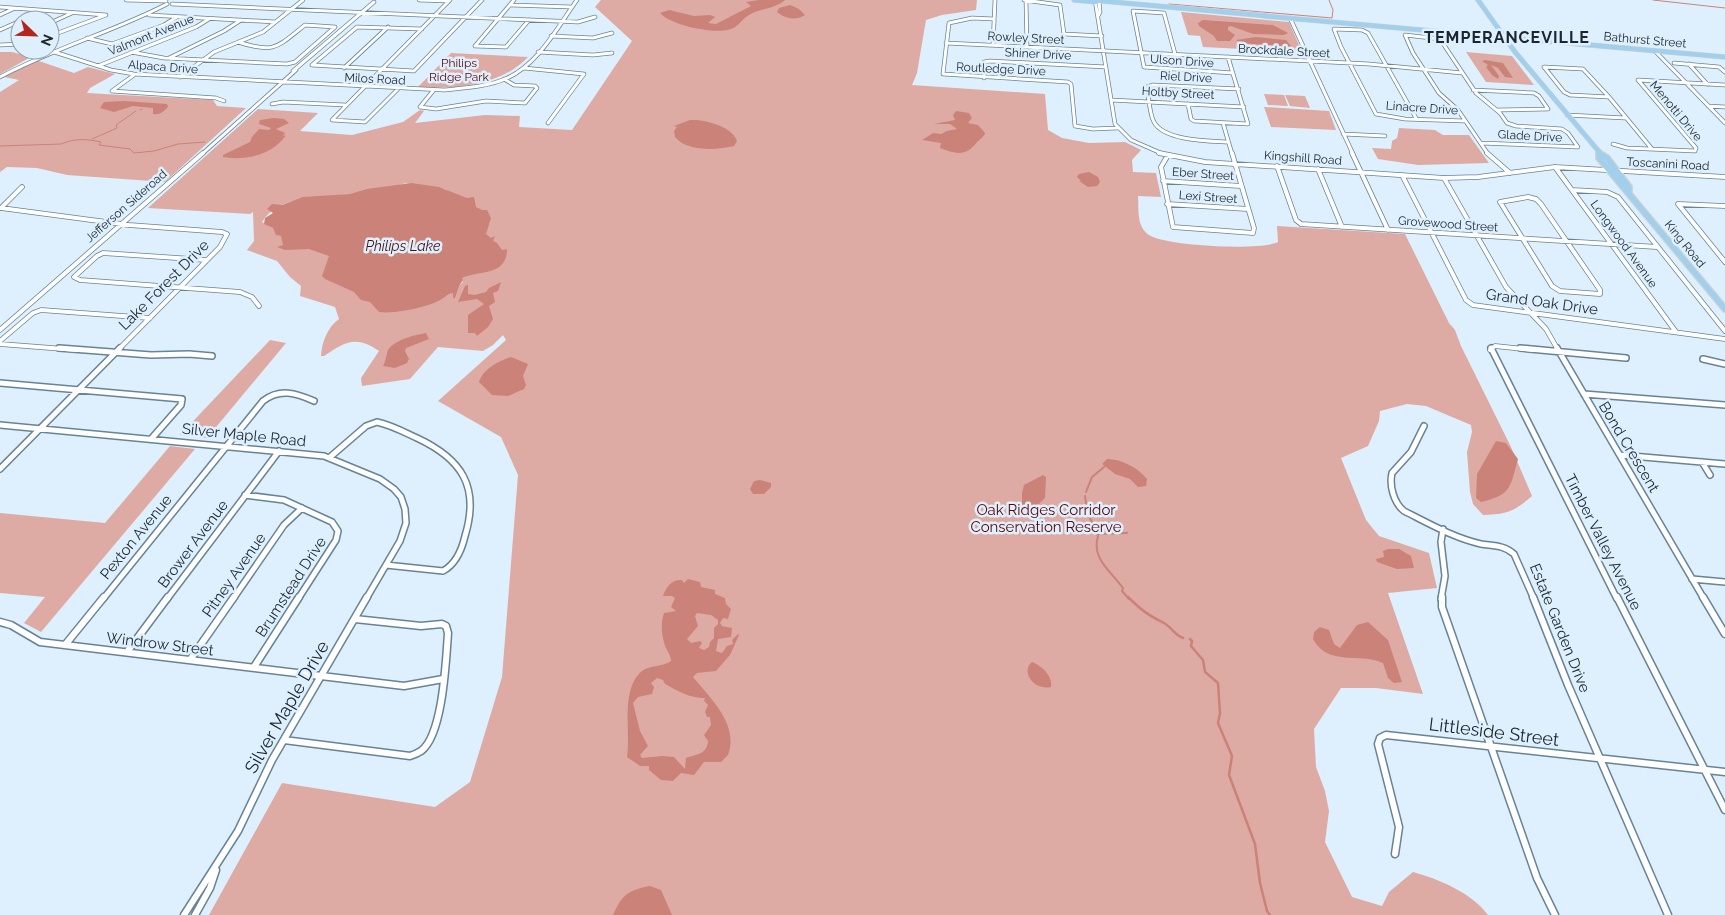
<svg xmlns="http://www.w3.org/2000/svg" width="1725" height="915" font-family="Raleway,sans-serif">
  <rect width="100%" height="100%" fill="#def0fd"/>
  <path fill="#deaba4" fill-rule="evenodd" d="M601,0H977L976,10L942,15L926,20L917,73L912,85L1045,94L1048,130L1062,138L1089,143L1125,142L1141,150L1132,160L1133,172L1156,173L1161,197L1138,196C1139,209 1136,226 1149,235C1165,246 1260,251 1278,242L1277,226L1405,234L1449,323L1455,330L1461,346L1511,447L1532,496C1513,512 1508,514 1483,515L1473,504L1470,492L1467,452L1472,432L1471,425L1426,406L1407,404L1380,411L1379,421L1368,446L1341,458L1366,520L1379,536L1429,553L1437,588L1388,593L1423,694L1376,688H1341L1314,729L1316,767L1325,791L1329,811L1325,842L1352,897L1382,906L1389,892L1413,872C1439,879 1472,893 1488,915H209L282,783L435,807L470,782L502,677L518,475L501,437L438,401L506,340L503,335L493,345L483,351L438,347L410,379L362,386L361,378L379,351C356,335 345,342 324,356H321C322,342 327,328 339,319L335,307L300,296L301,286L290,277L277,261L247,250L254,241L253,212L250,214L148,208L258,109L318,113L300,131L352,135L403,122L420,110L424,111L415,123L485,115L520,116L519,127L572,130L632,41L595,7ZM406,183L445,189L462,200L487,238L461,277L463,282L450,294L432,302L271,227L262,222C278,196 315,198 340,195C362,193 385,189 406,183Z
    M1181,12L1289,22L1302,52L1203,47L1200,36L1188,35Z
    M0,52H12L31,57L0,74Z
    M1466,52L1512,56L1534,85L1486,82Z
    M451,53L528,57C501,86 456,89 418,87Z
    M36,60L74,73L88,67L115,74L90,88L87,93L213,100L217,106L246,108L165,182L67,175L37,168L7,167L0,172V92L19,80L4,77Z
    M1264,94L1284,95L1288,106L1268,105Z
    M1285,95L1305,96L1310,108L1290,106Z
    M1264,107L1329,111L1336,130L1271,127Z
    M1399,128L1435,130L1443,135H1469L1489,163L1418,165L1378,159L1372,148L1391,149L1392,141L1397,138Z
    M270,340L286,343L207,438L180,435Z
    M170,446L195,449L41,632L24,623L45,597L0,593V513L105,523Z"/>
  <path fill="#cb8278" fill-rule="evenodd" d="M759,0H785C775,9 761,8 749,15C742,19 738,27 731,29C715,35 670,25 660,13L669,10L694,16L710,15L715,17L708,23L716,24L751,6L746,2Z
    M790,5L799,9L805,15C796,21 785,19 777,12L779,8Z
    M1203,20L1273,25L1288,33L1284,35L1253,34L1231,26L1228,27V30L1235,35L1230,41H1217L1214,36L1199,26L1198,23Z
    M1256,37L1286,40L1292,47L1241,43L1236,40Z
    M1485,60L1503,63L1513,78L1505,77L1498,68L1491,65L1499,76L1498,79L1492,75L1486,67L1488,65L1482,61Z
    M124,101L167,104L168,107C163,112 160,115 153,114V108L133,106L114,112L100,108L104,102Z
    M956,111L969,113L972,118L968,123L978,125L985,133C984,137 980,139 977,142C966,157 956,154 940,148L941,143L922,140L933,133L941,134L947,131L957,129L950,124H934L955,120L953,115Z
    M274,118L284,119L289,123L276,129L285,133L283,136L286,135C273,155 245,161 223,157V155L250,142L252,137L259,129L269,130L271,128L259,124L260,120Z
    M690,120C705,119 733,127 737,141L734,146C717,150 687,152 675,137L674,131L677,127L674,126Z
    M1089,172L1098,177L1100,182L1097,186L1088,187L1079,181H1081L1077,177L1079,174Z
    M411,183L439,187L467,198L474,197L476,207L482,210H487L491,218L486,234L491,238L495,236L493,241L497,243L502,250L507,249C507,277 478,270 462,278L463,280L459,286L455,298H453V293C447,294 442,300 436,302C423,308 393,314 379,312L370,302L361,300L354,292L325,279L322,276L329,256L309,249L285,250L277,247L283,245L281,236L276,235L273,228L264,224L265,218L273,213L267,209L272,204L282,205L303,197L350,194L367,189Z
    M501,282L498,291L493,293L495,302L489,306L493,319L488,327L477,336L475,333H468V315L484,304L477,299L458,302L465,286L468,285V294L475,295L486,292L489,288Z
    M426,333L429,339L406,348L405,351L409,359L407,363L395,368L383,366C386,361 386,355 388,350C394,340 415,335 426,333Z
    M511,357L528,364L523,376L526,385L524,389L508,396L492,395L479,382C483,369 499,361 511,357Z
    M1496,441L1506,443L1518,459C1510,487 1512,495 1481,502L1476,498L1477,474Z
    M1107,459C1122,459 1138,468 1147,479L1146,486L1138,487L1130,479L1115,474L1102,464Z
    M1043,475L1046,477L1045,498L1039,504L1031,520L1027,510L1022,506V493L1024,485Z
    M760,480L771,483V487L764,494H753L750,489L754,481Z
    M1388,549H1399L1411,556L1414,568L1397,569L1377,562L1376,559L1384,557L1383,551Z
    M688,579L700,582L701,587L715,590V594L725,598L726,604L731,609L728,619L723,618L720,623L722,626L732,628L731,637L718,639L716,651L722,653L727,646L733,644L732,640L738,634L739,635L730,655L716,671L697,673L693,677C712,700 739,725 728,755L721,762H704L694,775L681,773L673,781L661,780L649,770V766H640L627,757C631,733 620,689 642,671C650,665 663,667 671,661C671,654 665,649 664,642C661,633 661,621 664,613L676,611L671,607L675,598L672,596H663C666,587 672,579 682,580L684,583ZM697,613L711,615L718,620V624L714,628V638L710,642L709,647L704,650L699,648L702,643L700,641L691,643L687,639L698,626L695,616ZM657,678L663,680L665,684C678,691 689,698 705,698L704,701L708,705L705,712L707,717H710L711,725L704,735L708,741C707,755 696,754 686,758L685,769L674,757L662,756L642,758L640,755L648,746L640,731L633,703L638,697L652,694L654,687L651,683Z
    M1368,622L1388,640L1402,682L1394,683L1388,678L1383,663C1359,652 1328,667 1313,639L1314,632L1320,627L1329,630L1334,644L1340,648L1357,625Z
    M1032,662C1042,666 1053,676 1051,687C1034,691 1020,672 1032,662Z
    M650,886L661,890L672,915H613C622,895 628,890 650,886Z"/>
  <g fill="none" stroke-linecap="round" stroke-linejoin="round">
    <path stroke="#cb8278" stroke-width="1" d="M1653,0L1725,8
      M1169,4L1332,18L1333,10L1329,0
      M140,110L142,109
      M92,139L117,128L116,125L136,111
      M0,146L61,144C75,138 87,139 101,142L99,145L130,149L134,153L154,151L178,144L205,142"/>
    <path stroke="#cb8278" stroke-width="2" d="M1086,492L1092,477L1104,467
      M1085,496L1087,511L1098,536C1091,559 1111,571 1123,588L1122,591L1129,599
      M1097,534L1127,533"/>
    <path stroke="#cb8278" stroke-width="2.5" d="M1128,597C1141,610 1148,615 1164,623C1171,627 1175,635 1183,638
      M1190,639L1192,641L1191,646L1203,660L1205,672L1218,683L1220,713L1218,723L1232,756L1229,775L1255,844L1260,883L1267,911L1270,915"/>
    <g stroke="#678396" stroke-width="4.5">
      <path id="minor-far3" d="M126,0L166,1
        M419,0L449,1
        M514,0L475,46L506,47L529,20
        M1024,0L1060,5L1064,34L1102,36
        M1026,0L1027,47
        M1095,0L1115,124L1131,140L1163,154
        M172,4L578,22L595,17
        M511,5L571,7
        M0,7L106,15L50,36
        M0,15L13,9
        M149,15L275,22
        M1098,16L1100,12L1099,1
        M1290,18L1353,154
        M994,19L972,18L949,23L943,74L1068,82L1071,84L1075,126L1093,129L1117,128
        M22,20L40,12
        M50,23L72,13
        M422,29L357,27L312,65L414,71L482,0
        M0,30L20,21
        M551,36L593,38L612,33
        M87,38L112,44L164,25L177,17
        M946,43L1369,64L1462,73
        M0,45L20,44
        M993,45L995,0
        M48,50L111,70L134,74L444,90C464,88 486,87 505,79C538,65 557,28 577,0
        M1655,51L1725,123
        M131,52L164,58L287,64L295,62L335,27L305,25C277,47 275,54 238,42
        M538,52L593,55L612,53
        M1175,54L1164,13L1133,11L1144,67L1233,73
        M169,58L224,31L241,20
        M1674,63L1719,67L1725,72
        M1689,64L1707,84
        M98,66L196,27L209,19
        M1544,67L1583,69L1609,97L1570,95L1564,92Z
        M344,68L388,27
        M524,68L584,74L548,123
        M293,71L374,2
        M134,75L112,91L216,98L224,101
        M0,77C54,48 113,32 167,4
        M180,77L214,52L263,32L303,0
        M984,78V62L990,61L1106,67
        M398,89L365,122L332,120L450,0
        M1473,90L1534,93L1539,96L1548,109L1497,110
        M433,91L420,107L436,109L486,101L525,103L537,88L535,86L514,85L504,79
        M1609,97L1652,149
        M1111,100L1244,107
        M272,104L283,102L345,105
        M1188,104L1191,119L1194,121L1248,124L1228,57
        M1708,106L1725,107
        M1567,115L1625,118
        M1416,118L1368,33L1362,30L1334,29L1341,47L1376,114L1405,119L1465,121
        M1223,123L1232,154
        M1343,134L1385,136
        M1228,142C1210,141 1164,141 1154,122C1149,113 1149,97 1147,87L1153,85L1239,89
        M1481,143L1578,147L1568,133L1562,129L1516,126L1507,123L1500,113L1476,93L1440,39L1405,35L1413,53L1439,93L1458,110L1488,154
        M1613,144L1627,148L1695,151L1696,148L1638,80L1725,85
        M202,154L296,70"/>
    </g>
    <g stroke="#678396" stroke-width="5.5">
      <path id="minor-far2" d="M1159,153L1205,162L1444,178L1478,177L1555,167L1725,177
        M1352,153L1388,230
        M1487,153L1510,173
        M1168,155L1161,167L1173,227L1253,233L1254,228L1232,153
        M1277,166L1296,220L1301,224L1657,247
        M1555,167L1676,332
        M1318,169L1342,227
        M1402,175L1466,300L1473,305L1725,339
        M1444,178L1506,287L1546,329L1558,350
        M1163,181L1241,186
        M1572,190L1607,192L1618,197L1725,331
        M1528,197L1536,199L1541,204L1600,290V294L1560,291L1552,286L1500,202Z
        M1167,204L1248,209
        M1725,206L1678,204L1725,262
        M1,208L22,187
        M1,208L129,225L222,232L227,234L220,247L118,350
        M207,260L103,253L97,256L74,277L80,280L240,292L252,297L259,306
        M0,330L203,153
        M0,341L33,313L41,310L150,318
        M0,344L77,350
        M1490,350L1495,346L1534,350"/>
    </g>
    <g stroke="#678396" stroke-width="8">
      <path id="minor-far1" d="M59,348L151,355L189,354L212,356
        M1491,348L1617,599
        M1520,348L1626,358
        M1557,348L1704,599
        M1703,359L1725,364
        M0,383L182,399L181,405L152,438
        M1584,394L1725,405
        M0,425L324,456L380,479L394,489L401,497L405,509L406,523L400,541L366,599
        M1424,426L1411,452L1392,473C1389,486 1394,503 1404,511C1428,523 1454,538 1481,544C1493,546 1504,545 1514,554L1534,599
        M1620,455L1725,464
        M329,458L366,426L377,422C391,425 404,432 417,438C462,459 480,487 465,536C462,549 456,564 443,571L386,565
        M1702,462L1710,475
        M0,469L120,348
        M245,495L284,500L332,522L338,531L336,540L298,599
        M1692,579L1725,582
        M103,599L263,401C280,388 296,393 314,401
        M167,599L279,451
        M233,599L284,525L302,508
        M1441,599L1445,576L1441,542L1443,529"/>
    </g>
    <g stroke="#678396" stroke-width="9">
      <path id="minor" d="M1442,597V607L1537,878L1555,915
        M1533,597L1568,685L1668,915
        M1617,597L1725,810
        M1703,597L1725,634
        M0,622L11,625L40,642L404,686L443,679
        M65,645L104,597
        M127,652L168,597
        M190,660L234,597
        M254,667L299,597
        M284,740L410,756C413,755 418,753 421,751C443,735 446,660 448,633L446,626L442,624L421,626L355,619
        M1395,854L1399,827L1378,744L1380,738L1386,735L1725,772
        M184,915L238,831L272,760L367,597
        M195,915L210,888L216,870"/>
    </g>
    <g stroke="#d1d4d5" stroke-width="5.5">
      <path id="major-far1" d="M1074,0L1096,2
        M1091,0L1268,16
        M1478,0L1515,52L1601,154
        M1264,16L1725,57"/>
    </g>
    <g stroke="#d1d4d5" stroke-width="8">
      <path id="major" d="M1599,153L1607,158L1629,187V192
        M1599,153V158L1725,309"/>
    </g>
    <use href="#minor-far3" stroke="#fff" stroke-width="3"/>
    <use href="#minor-far2" stroke="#fff" stroke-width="4"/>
    <use href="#minor-far1" stroke="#fff" stroke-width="5"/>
    <use href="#minor" stroke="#fff" stroke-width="6"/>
    <use href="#major-far1" stroke="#a1cfec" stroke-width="4.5"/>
    <use href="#major" stroke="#a1cfec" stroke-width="5.5"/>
  </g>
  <g text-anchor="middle" stroke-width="5" stroke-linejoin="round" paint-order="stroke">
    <g font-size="12" fill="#1b262e" stroke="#def0fd">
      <text transform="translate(151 35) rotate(-22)" y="4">Valmont Avenue</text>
      <text transform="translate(1026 38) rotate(3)" y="4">Rowley Street</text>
      <text transform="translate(1645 40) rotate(5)" y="4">Bathurst Street</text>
      <text transform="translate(1284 51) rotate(3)" y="4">Brockdale Street</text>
      <text transform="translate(1038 54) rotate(3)" y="4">Shiner Drive</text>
      <text transform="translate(1182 61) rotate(4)" y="4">Ulson Drive</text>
      <text transform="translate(163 67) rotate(4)" y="4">Alpaca Drive</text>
      <text transform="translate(1001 69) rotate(3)" y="4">Routledge Drive</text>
      <text transform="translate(1186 77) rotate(3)" y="4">Riel Drive</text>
      <text transform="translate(375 79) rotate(3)" y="4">Milos Road</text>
      <text transform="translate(1178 93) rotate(3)" y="4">Holtby Street</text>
      <text transform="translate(1422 108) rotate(4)" y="4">Linacre Drive</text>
      <text transform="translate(1676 111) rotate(50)" y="4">Menotti Drive</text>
      <text transform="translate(1530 136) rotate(3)" y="4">Glade Drive</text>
      <text transform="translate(1303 158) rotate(4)" y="4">Kingshill Road</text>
      <text transform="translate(1668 164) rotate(3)" y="4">Toscanini Road</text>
      <text transform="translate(1203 174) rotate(4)" y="4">Eber Street</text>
      <text transform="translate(1208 197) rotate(4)" y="4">Lexi Street</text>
      <text transform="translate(126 206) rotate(-41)" y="4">Jefferson Sideroad</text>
      <text transform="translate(1448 224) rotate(4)" y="4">Grovewood Street</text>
      <text transform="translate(1624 244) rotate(54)" y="4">Longwood Avenue</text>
      <text transform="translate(1685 244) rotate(51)" y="4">King Road</text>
    </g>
    <g font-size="12" fill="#600405" stroke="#def0fd">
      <text x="459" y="67">Philips<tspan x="459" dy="14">Ridge Park</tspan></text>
    </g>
    <g font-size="14" font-style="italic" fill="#4f0d0a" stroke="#def0fd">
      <text x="403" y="251">Philips Lake</text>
    </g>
    <g font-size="15" fill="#1b262e" stroke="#def0fd">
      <text transform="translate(164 285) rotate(-45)" y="5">Lake Forest Drive</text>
      <text transform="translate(1542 302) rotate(8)" y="5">Grand Oak Drive</text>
      <text transform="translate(244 435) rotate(6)" y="5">Silver Maple Road</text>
      <text transform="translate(1629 447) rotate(59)" y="5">Bond Crescent</text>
      <text transform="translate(136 537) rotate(-51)" y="5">Pexton Avenue</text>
      <text transform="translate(1603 542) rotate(63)" y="5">Timber Valley Avenue</text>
      <text transform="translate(193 544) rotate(-53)" y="5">Brower Avenue</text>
      <text transform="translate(234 575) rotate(-55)" y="5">Pitney Avenue</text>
      <text transform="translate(291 587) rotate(-57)" y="5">Brumstead Drive</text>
      <text transform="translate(1560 628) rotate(68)" y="5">Estate Garden Drive</text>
      <text transform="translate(160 644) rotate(7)" y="5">Windrow Street</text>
    </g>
    <g font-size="15" fill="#600405" stroke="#def0fd">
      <text x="1046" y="515">Oak Ridges Corridor<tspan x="1046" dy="17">Conservation Reserve</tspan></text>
    </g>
    <g font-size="16" font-weight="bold" letter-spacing="1" fill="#1b262e" stroke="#def0fd">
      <text x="1507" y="43">TEMPERANCEVILLE</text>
    </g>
    <g font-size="18" fill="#1b262e" stroke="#def0fd">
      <text transform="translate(287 707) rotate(-60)" y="6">Silver Maple Drive</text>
      <text transform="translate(1494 732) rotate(7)" y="6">Littleside Street</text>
    </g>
  </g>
  <g transform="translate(35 35) rotate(113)"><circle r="24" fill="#def0fd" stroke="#909faa"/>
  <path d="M0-4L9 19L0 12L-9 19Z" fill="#b52520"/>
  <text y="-8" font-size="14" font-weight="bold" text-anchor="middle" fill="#1b262e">N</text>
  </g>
</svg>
